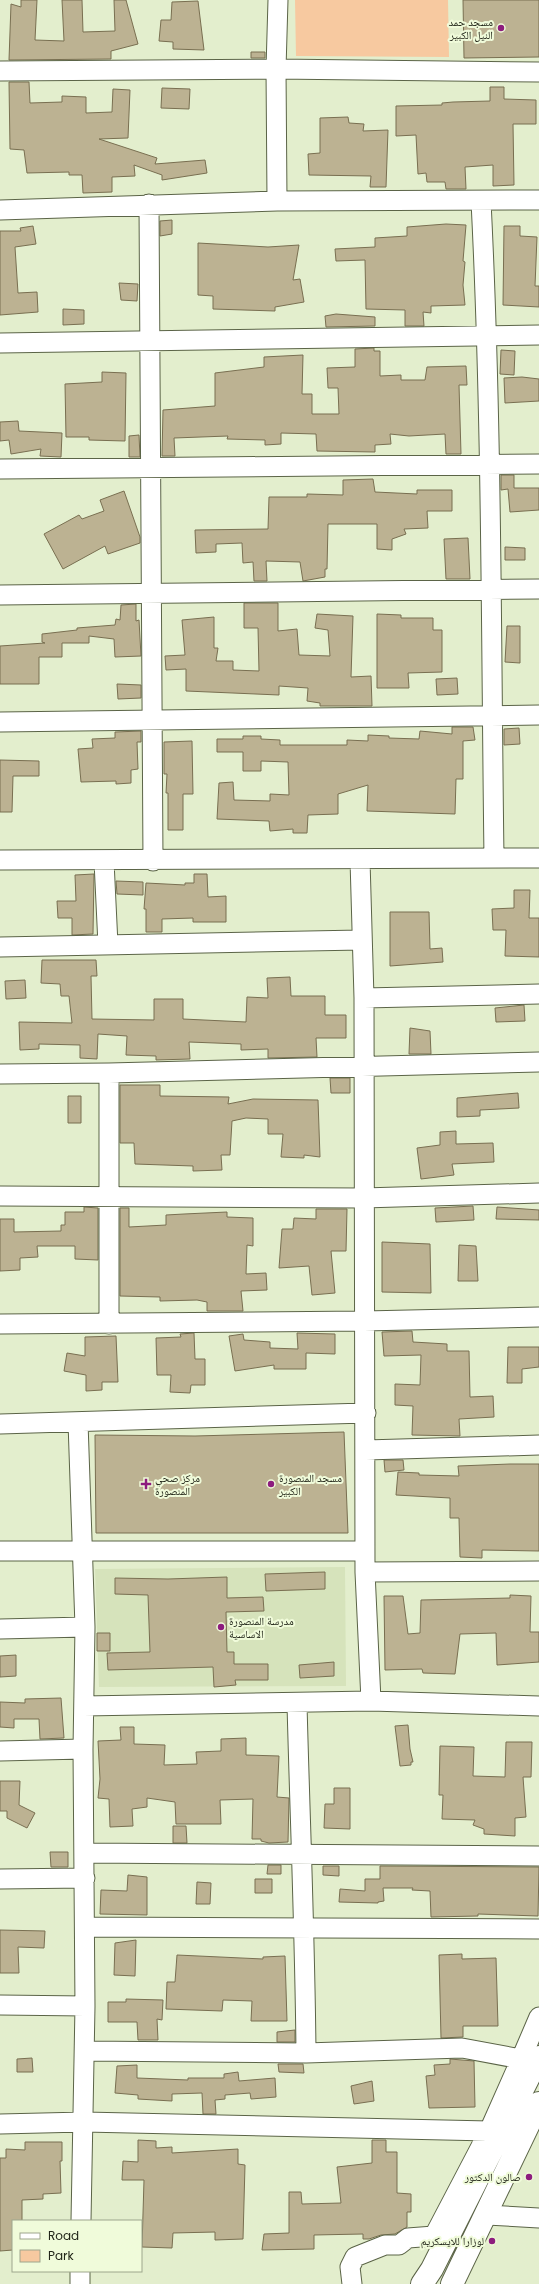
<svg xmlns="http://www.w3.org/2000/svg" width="539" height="2284" font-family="Poppins,'Noto Naskh Arabic',sans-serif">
  <rect width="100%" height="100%" fill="#e3eecd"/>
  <path fill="#d6e3bb" d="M345,1567L346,1686L99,1687L95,1569Z"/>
  <path fill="#f7c9a0" d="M295,0H448L449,57L296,56Z"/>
  <path fill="#bcb292" stroke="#796f51" d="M21,0H37L35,40L64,41L62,0H82L83,32L115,31L114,0H126L138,44L111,51V59L9,60L11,4L21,7Z
    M463,0H539V57L464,58Z
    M198,1L204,50L173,49V42L159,41L161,20H171L172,2Z
    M251,52H265V58H251Z
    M9,82H29L30,103L62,102V96L86,97V113L112,112L113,89L130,90L128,138L99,139L157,158L155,164L205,160L207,173L162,180V175L134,165L135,176L112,177V192L83,193L82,175H69V172L27,173L24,150L10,149Z
    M490,87H504V99L536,100V124H513L514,185L493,186V165L465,167L466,189H446L445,182H427L426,173L418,174L416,135L396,136V106L442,105V103L453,102L490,101Z
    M162,88L190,89L189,109L161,108Z
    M348,117L349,123L364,124L363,131L388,130L386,187H370L371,176L309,175L308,154L320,153V118Z
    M172,220V234L160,236V221Z
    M446,224L466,225L463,261L465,262L463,285L465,305L431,306V313L423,312L424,326H405V310L366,309L365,260L336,261L335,249L375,247V238L407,236V227Z
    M33,226L36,244L15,247L18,293L37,292L38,312L0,315V231H21L20,228Z
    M504,226H520V236L537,237L535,286H539V307L503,305Z
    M198,243L268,247L299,245L293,280L300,279L304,302L275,307V311L213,309V296L198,295Z
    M119,283L138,284L137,301L121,300Z
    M63,309L84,310V324L63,325Z
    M336,314L375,317V326L326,327L325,316Z
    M374,348V351H380V376L401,375V380H425L427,367L466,366L467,385H459L461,454H446L445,434L409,436L390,434L391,444L375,445V452L317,451L316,434L281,433V444L265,445V440L227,439L228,436L174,438L175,456H162L163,410L215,406V373L264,367V357L303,355L302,394H312V414H339L338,388H328L327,368L355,367V349Z
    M501,350L515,351L514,375L500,374Z
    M102,372L126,373L125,441L89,440V437H66L65,384L102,382Z
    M522,377L539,379V401L505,403L504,378Z
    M18,421L19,431L62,433L61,457L40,456L41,449L11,454L9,440L0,441V422Z
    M139,435L140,457H129V436Z
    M501,475H514V488H539V510L510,512L508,489L501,490Z
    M373,479L375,492L417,494V490H452V511H427L428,528L404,529L406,534L392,539V550L377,549V524H328L327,569H325V577L303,581L300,562L266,561L267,581H254L253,562L243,563L242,543L216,544V552L196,553L195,530L268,529L269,497H307V494L343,495V480Z
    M124,491L140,537V543L108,554L105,546L63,569L44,534L79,515L82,519L104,511L100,500Z
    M468,538L470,579H446L444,539Z
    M505,547L525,548V560H505Z
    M244,603H278V631L297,629L299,655L330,656L328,630L315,628L317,614L353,616L351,677L371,676L372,706H320V703L307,701L308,688L279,686V695L186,691V669L166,670L165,656L185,655L182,620L214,617V648H218L216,661H233V670L259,671L258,628H244Z
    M136,604V621L139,620L141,656L115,657L114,639L89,636V643H62V657H39V684H0V646L45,643L42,642V634L77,630V628L115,625L116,619L120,620L121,605Z
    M377,614L401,615V618H433V630H442V672L408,673L409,688H377Z
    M507,626H520V663L505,662Z
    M457,678L458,694L437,695L436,679Z
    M117,684L141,685V698L118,699Z
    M452,727H473L475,740L463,741V779H456L455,814L367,811L368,785L338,794V814L308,815L307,833H293V829L270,831L269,821L217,819L219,783L233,782L234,800L270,801V794L289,795L288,762L261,761V771H243V752H217V739H243V736H261V739L280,740V745H347V740L368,741V735L389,736V738L419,739L420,731L452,734Z
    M519,728L520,744L504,745V729Z
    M141,731V742H137L138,769L131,770V783L116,784V781L81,782L78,749L93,748L92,739L115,738V732Z
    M192,741L193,794H183V830H168V793H166L167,774H164V742Z
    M0,760L39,761V776H13L12,812H0Z
    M94,874L93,934L72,935V918H58L57,901H76L75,875Z
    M194,874H207L208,897L226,896V922H193V918L162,919V932H146V909H144L146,883L185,885V883H194Z
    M116,881L143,882V895L117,894Z
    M514,890H530L529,918H539V957L505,956L506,930H493L492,909L514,908Z
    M390,912H429L430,949L442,948L443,962L390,966Z
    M42,960H96L97,976H91L92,1019L154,1020V999H183V1019L246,1022L247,997L268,998L267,978L290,977L291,996H325V1015H346V1038H316L317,1057L268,1058V1049L241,1050V1044L189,1042L190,1059L156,1060V1056L126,1055L127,1036L98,1034L97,1059L80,1058V1045L39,1044V1049L20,1050L19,1022L72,1023L69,996H61L60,984L41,983Z
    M25,980L26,998L6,999L5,981Z
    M524,1005L525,1021L496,1022L495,1008Z
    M410,1028L430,1031L431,1054H409Z
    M330,1078H350V1093H331Z
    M120,1085H160V1096L229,1097L228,1104L253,1099L318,1100L320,1157L304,1155V1158L281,1157L283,1134H268V1119L246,1118L232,1121L230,1155H221L222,1170L193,1171V1166L135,1164L134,1143H120Z
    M518,1093L519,1108L480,1110V1116L457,1117V1098Z
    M68,1096H81V1123H68Z
    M456,1131V1144L493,1143L494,1162L452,1164L454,1175L421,1179L417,1148L440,1145V1132Z
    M473,1206L474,1220L436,1222L435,1208Z
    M84,1207L98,1208V1260L75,1259V1246H37L38,1257L20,1258V1270L0,1271V1219H14V1232L61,1231V1225H65V1212H84Z
    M497,1207L539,1210V1220L496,1219Z
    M120,1208H129V1227L166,1225V1215L184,1214L227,1212V1217L253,1218V1246L247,1245L246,1274L266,1273L267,1290L241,1291L243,1311H207V1302L197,1300L160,1301V1297L120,1296Z
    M316,1209H347L346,1251H331L335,1293L312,1295L309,1266L279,1268L282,1229H293L294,1218L316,1219Z
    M382,1242L430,1244L431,1293L382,1292Z
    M459,1245L476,1246L478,1281H458Z
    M412,1331L413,1342L447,1344V1351H469L470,1397L493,1396L494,1417L459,1419L460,1436L412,1435L413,1406L395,1405V1384L420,1385L421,1355L384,1356L382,1332Z
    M194,1333L195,1359H205V1385H191L190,1393L170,1392L171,1375H157L156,1338L181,1337L180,1334Z
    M297,1333L335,1334V1354L306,1353V1369H274V1365L235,1371L229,1336L243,1334L244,1340L270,1342V1348L298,1349Z
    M116,1336L118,1382H102V1390L86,1391V1375L64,1371L67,1353L85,1356V1337Z
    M508,1347H539V1367L522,1369V1383H507Z
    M344,1432L348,1533H96L95,1435L195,1436Z
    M384,1460H403L404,1470L385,1472Z
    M510,1464H539V1551L482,1550V1558L460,1557L459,1518H450V1498L396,1495L398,1472L419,1473V1475L459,1476L458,1466Z
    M325,1572V1589L266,1591L265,1574Z
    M227,1577V1598L263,1597L264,1611L226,1612L227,1652H234V1664H268V1680H235L236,1685L214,1687L213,1667L108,1670L107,1653L150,1652L148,1595L115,1594V1578L168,1579Z
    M510,1595L531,1596L530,1632H539V1662L497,1665L496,1633L460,1634L455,1674L423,1673L422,1669L385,1670L384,1596H403L408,1634L420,1633L421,1600L510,1598Z
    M97,1633H110V1651H97Z
    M16,1655V1676L0,1677V1656Z
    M334,1662V1676L300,1678L299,1665Z
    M61,1698L64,1738L40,1739L39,1719H14V1728L0,1727V1702L25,1703V1699Z
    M408,1725L410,1749L413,1762H411V1765L400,1766L395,1726Z
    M120,1727H134V1744L165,1745L164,1765L197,1764L196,1752L221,1751V1739L246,1738V1755L279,1756L277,1797L289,1798L288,1842L269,1843L261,1841V1839H252L253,1799L220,1800L221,1824H176L175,1802L147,1798V1807L132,1809L133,1826L110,1827L109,1799L98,1798L100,1779L98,1741L121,1740Z
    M506,1742H532L531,1777H523L526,1817L515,1818V1836L484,1834V1829L473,1825L475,1820L442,1819L443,1795H439L440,1746L474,1747L473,1776L505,1777Z
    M0,1781H20L19,1805L35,1813L27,1828L7,1818V1811H0Z
    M334,1788H350V1829L324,1828L325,1804H334Z
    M173,1826H186L187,1843H173Z
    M50,1852H68V1867H51Z
    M268,1865H281V1874H267Z
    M323,1866H339V1876L323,1875Z
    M380,1866L539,1867L538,1916L478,1914V1916L431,1917L430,1891L412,1890L413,1888H383L384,1901L378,1902V1903L339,1902L340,1889L365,1891V1879H380Z
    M128,1875L147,1877V1915L100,1914L101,1890L127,1891Z
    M255,1879H272V1893H255Z
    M197,1882L211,1883L210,1904H196Z
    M0,1930L45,1931L44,1948L18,1947L19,1973H0Z
    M136,1940L135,1976L114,1975L115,1943Z
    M462,1954V1959L496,1958L498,2026H463V2037L441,2038L439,1955Z
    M177,1955L263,1959V1957L285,1956L287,2021H251L252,2001L223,2000L222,2011L166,2009L167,1982H175Z
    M126,1999L163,2000L162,2020L157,2019L158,2040H138L137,2022H108V2002H126Z
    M295,2030V2042H277V2032Z
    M32,2058L33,2072H17V2059Z
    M450,2059L474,2061L475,2107L429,2108L426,2076L435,2075L434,2065L450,2064Z
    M278,2064H303L304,2073L279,2072Z
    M137,2065V2078L188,2080V2078H224V2074L238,2072L239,2081L275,2078L276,2097L251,2099L250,2093L225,2095V2099L215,2100L216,2114H203L202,2093L172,2094V2101L138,2099V2095L115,2093L117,2066Z
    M372,2081L374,2101L354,2104L351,2086Z
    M138,2140L156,2141V2148L172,2147V2153L238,2149V2164L245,2165L243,2239L215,2240V2232L173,2233L172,2248L142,2247L144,2180H122L123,2161L138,2162Z
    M372,2140H386V2152H397V2193L411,2194V2212H407V2227L395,2234L381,2235L369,2239H363V2234L314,2235V2249L262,2250L264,2234L289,2233V2192H301L302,2204L341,2203L337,2167L372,2163Z
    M25,2142H62V2161H60L61,2193L43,2194V2199L22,2200V2221H13V2250L0,2251V2158H6V2149L25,2150Z"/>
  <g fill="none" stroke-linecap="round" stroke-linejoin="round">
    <g stroke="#5b6447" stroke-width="21">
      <path id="minor" d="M0,71L276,69L539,72
        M277,201L276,69L278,0
        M481,201C492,420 491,639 494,858
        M149,204L153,861
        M0,210L277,201L539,200
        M0,343L539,335
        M0,469L539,464
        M0,595L539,589
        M0,722L539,715
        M0,860L539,858
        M360,860L364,998L365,1572L371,1701
        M104,861L108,945
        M0,947L361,940
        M364,998L539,994
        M0,1074L109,1073L539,1062
        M0,1196L363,1198L539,1193
        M0,1324L364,1321L539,1317
        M109,1324V1073
        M78,1422L85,1627L83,1749L85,2006L81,2221
        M0,1424L366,1413
        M366,1450L539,1445
        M0,1551H365
        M365,1572L539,1571
        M0,1629L85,1627
        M297,1704C300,1820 305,1936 306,2053
        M84,1706L371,1701L539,1706
        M0,1751L83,1749
        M85,1853L539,1856
        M0,1879L85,1878
        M85,1927L539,1929
        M0,2005L85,2006
        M85,2051L306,2053L462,2048L521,2059L539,2017
        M0,2124L84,2122L489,2131
        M487,2215L539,2218
        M80,2284V2271
        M352,2284L350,2267L355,2257L385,2245H399L408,2238L434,2236L489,2131L521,2059"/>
    </g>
    <g stroke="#5b6447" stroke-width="24">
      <path id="secondary" d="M422,2284L432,2269L539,2057
        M452,2284L539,2103"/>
    </g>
    <use href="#minor" stroke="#fff" stroke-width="19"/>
    <use href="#secondary" stroke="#fff" stroke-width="22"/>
  </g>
  <g fill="#8d1c7e" stroke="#f0fbda" stroke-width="1.5">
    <circle cx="501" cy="28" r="4"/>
    <path d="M144 1478h4v4h4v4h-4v4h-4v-4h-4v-4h4z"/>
    <circle cx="271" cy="1484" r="4"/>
    <circle cx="221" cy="1627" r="4"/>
    <circle cx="529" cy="2177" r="4"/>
    <circle cx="492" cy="2241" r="4"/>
  </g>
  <g text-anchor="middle" stroke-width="4" stroke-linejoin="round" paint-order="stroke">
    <g font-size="11" fill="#222619" stroke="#f0fbda" text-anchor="end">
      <text x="493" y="26">مسجد حمد<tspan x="493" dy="13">النيل الكبير</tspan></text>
      <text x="155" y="1482" text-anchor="start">مركز صحي<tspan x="155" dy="13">المنصورة</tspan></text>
      <text x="279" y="1482" text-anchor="start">مسجد المنصورة<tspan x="279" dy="13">الكبير</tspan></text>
      <text x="229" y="1625" text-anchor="start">مدرسة المنصورة<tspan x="229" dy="13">الاساسية</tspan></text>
      <text x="521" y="2181">صالون الدكتور</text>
      <text x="484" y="2245">لوزارا للايسكريم</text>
    </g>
  </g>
  <rect x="12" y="2220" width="130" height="52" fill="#f0fbda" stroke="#9ea68d"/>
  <rect x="20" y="2233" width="20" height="6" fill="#ffffff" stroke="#9ea68d"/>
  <text x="48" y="2240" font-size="12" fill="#222619">Road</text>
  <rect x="20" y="2250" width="20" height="12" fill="#f7c9a0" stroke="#9ea68d"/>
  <text x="48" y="2260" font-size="12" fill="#222619">Park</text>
</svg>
